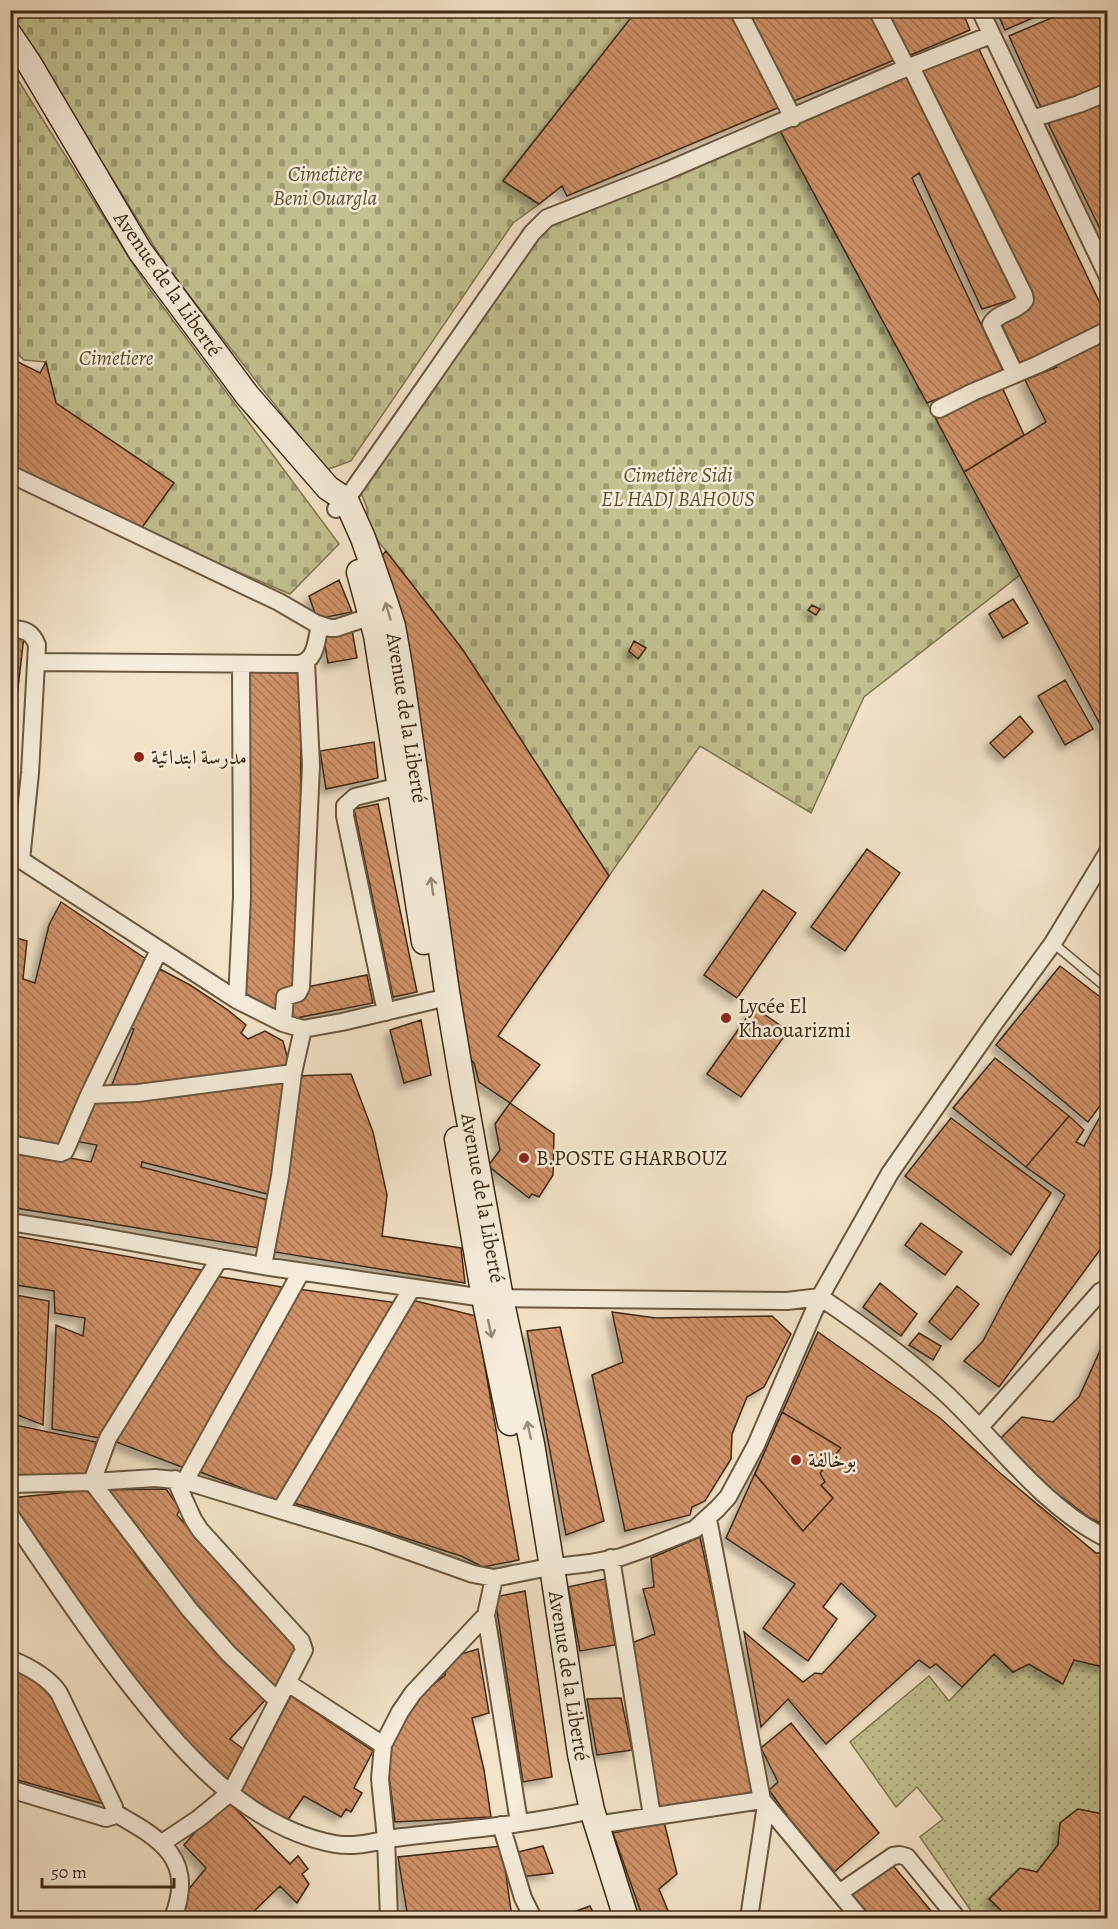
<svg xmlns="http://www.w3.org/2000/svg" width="1118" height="1929" font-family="Alegreya,Amiri,serif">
  <defs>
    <pattern id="grass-dots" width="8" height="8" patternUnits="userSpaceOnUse" patternTransform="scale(1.5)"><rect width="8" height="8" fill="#c3c190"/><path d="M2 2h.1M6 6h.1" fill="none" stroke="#a09d74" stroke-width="1.8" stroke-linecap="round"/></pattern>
    <pattern id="cemetery-stones" width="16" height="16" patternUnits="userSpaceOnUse" patternTransform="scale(1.5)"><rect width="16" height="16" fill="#c3c190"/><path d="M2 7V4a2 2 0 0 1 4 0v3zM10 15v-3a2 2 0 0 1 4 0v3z" fill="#a09d74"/></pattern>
    <pattern id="building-back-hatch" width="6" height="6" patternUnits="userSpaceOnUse" patternTransform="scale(1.5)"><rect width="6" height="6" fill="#d09168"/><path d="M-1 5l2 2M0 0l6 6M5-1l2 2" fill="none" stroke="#aa7754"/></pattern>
    <filter id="shadow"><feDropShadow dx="-5.5" dy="5.5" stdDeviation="3" flood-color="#0004"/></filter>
  </defs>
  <rect width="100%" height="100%" fill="#f3e3c8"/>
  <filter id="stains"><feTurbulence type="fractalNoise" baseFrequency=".00333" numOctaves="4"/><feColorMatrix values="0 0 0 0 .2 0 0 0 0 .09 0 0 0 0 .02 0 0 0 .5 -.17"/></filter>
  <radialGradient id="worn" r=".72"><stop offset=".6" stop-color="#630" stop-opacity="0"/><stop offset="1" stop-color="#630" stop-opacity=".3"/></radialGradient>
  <path fill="url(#grass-dots)" stroke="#807652" stroke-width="1.5" d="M994,1654L1013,1672L1029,1664L1062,1684L1074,1660L1107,1668V1815L1078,1809L1060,1823L1058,1845L1037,1872L1020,1869L989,1899L1009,1918H976L920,1837L943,1819L917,1787L896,1807L850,1742L929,1676L949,1701Z"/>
  <path fill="url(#cemetery-stones)" stroke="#807652" stroke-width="1.5" d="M11,10L637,11L503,180L539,204L513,223L351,461L326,470L167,267L11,15Z
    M10,67L143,280L339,544L290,594L140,530L173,482L56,403L46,362L24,360L11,348Z
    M778,127L1020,575L864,697L811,813L700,746L609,876L463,650L368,528L367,508L361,493L539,230Z"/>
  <path fill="url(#building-back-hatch)" stroke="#3e2a13" stroke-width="1.5" filter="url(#shadow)" d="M637,10H734L782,106L567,196L562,186L539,204L503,181Z
    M742,10H872L897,59L789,103Z
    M883,10H962L970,30L906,57Z
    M996,10H1051L1005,30Z
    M1070,10H1108V86L1043,112L1009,36Z
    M977,45L1108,320V324L1022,367L1002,325L1030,309L1022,283L917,69Z
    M904,73L933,124L1017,298L982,309L919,173L912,178L1004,373L927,403L778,127Z
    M1108,96V245L1048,123Z
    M1108,337V739L964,472L1046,422L1025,380L1057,367L1054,360Z
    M10,358L40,373L46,362L56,403L174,483L140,530L10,471Z
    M1001,385L1024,435L964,472L935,417Z
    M386,551L463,650L609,876L498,1036L540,1065L510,1103L479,1082L474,1063L460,1049L379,559Z
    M339,580L352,612L317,619L309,596Z
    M1013,599L1028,623L1003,638L989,614Z
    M812,605L820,609L816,615L808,610Z
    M352,630L357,658L328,663L323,634Z
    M10,635L24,636L10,757Z
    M634,641L646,648L638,659L629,651Z
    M249,668L301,670L300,990L279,1013L245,993Z
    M1065,680L1093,729L1065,745L1038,696Z
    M1020,716L1033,732L1004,758L990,743Z
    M374,742L378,778L326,789L320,751Z
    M378,804L417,992L393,997L354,809Z
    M867,849L900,873L845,951L811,927Z
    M763,890L796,913L737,998L704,975Z
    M61,902L146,959L60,1150L10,1141V936L27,941L23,979L35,983L49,925Z
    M1060,966L1108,1003V1095L1088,1122L996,1045Z
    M160,969L190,985L228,1010L246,1025L241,1033L248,1039L265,1031L283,1041L290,1067L109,1092L134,1029L129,1028Z
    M367,975L373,1003L291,1019L287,999L302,988Z
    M754,1007L788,1031L741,1097L707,1074Z
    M421,1020L431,1075L404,1083L390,1030Z
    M995,1058L1069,1116L1026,1167L953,1108Z
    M351,1074L373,1132L387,1195L382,1236L461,1248L465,1283L269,1251L295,1076Z
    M284,1078L271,1195L142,1162L141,1167L268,1200L259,1248L10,1207V1147L91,1162L97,1145L74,1141L86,1104Z
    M510,1103L554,1134L553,1175L539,1197L532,1194L529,1198L488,1166L500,1150L495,1124Z
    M1101,1115L1107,1118L1108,1116V1239L999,1387L964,1361L983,1341L1007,1295L1065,1195L1026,1167L1069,1116L1084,1130L1076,1142L1084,1146Z
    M951,1118L1051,1193L1011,1255L905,1176Z
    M921,1223L962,1252L945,1275L905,1245Z
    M10,1235L207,1271L104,1439L52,1429L56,1325L83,1336L85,1318L55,1313L54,1291L10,1284Z
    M215,1276L288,1288L187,1469L111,1440Z
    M880,1283L917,1314L901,1336L863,1307Z
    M957,1286L979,1304L951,1340L929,1322Z
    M298,1289L398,1303L281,1503L195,1470Z
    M10,1294L49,1301L43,1425L10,1412Z
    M408,1299L476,1316L519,1560L483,1567L461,1556L308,1507L289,1502Z
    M612,1312L656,1318L772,1316L791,1334L764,1387L747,1397L732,1434L731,1459L705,1501L692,1507L690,1515L625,1531L592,1375L623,1362Z
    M560,1327L604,1521L566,1535L527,1331Z
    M818,1332L940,1418L1000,1473L1096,1553H1108V1668L1074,1660L1063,1684L1029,1664L1013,1672L994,1654L962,1687L936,1664L930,1668L919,1660L826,1744L788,1699L761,1727L744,1632L803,1682L815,1673L822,1674L876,1616L841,1583L823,1607L837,1619L808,1661L763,1628L795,1584L726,1538Z
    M919,1333L941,1346L933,1360L909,1345Z
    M1108,1333V1527L1090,1518L1047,1486L1001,1438L1022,1417L1053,1422L1079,1397Z
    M782,1412L841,1448L820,1473L825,1482L821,1485L833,1498L803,1531L755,1474Z
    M10,1424L96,1442L90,1476L10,1477Z
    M166,1489L180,1509L177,1515L278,1626L298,1652L274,1689L224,1642L103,1490Z
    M90,1490L146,1569L200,1634L267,1698L230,1739L247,1752L230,1787L189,1754L10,1508V1498Z
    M700,1537L756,1791L656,1812L629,1644L655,1634L643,1589L654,1587L651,1558Z
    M605,1579L615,1645L580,1651L568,1587Z
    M525,1591L552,1777L523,1782L495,1597Z
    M478,1649L489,1713L472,1718L484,1770L491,1817L395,1822L389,1776L391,1748L416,1699L445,1675L448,1658Z
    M10,1668L29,1672L52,1690L108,1805L10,1778Z
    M291,1696L373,1751L354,1788L362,1793L351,1812L346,1809L341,1817L304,1796L287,1821L241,1791Z
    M621,1698L632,1750L597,1755L587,1699Z
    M791,1723L879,1833L834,1872L789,1818L769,1790L778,1782L761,1748Z
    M225,1798L290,1864L298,1856L308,1869L302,1874L309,1884L297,1903L280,1886L247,1918H180L189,1889L206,1868L184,1845Z
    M1078,1809L1108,1815V1918H1009L989,1899L1020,1868L1037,1872L1058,1845L1060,1823Z
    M664,1822L677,1874L659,1889L671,1918H643L613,1833Z
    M502,1846L512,1918H408L398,1857Z
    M543,1846L553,1873L520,1877L518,1852Z
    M890,1862L937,1918H872L849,1891Z
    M590,1906L596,1918H557Z"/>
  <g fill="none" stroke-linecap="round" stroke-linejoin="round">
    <g stroke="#6b5840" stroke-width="11">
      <path id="lane" d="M1053,943L1108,989"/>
    </g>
    <g stroke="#6b5840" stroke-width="20">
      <path id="street" d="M738,10L793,118
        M877,10L907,68
        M980,10L1108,277
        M911,67L1024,295L1025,300C1017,312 998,312 991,324L1015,374
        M1032,119L1079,104L1108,92
        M939,409L973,392L1037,365L1108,330
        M10,474L279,602L315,623L330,628H336L372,616
        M336,509L346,500L532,233L547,218L664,172L899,71L991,35
        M10,629C25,629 32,632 37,645L30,773L21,860
        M38,662L299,664C317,660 316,640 320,625
        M10,855L21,860L237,1000L283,1023L303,1029L342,1022L435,1000
        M237,1000L242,897L241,664
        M386,1012L345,816V806L355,797L408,784
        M283,1023L285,997L298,993L301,987L311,766L306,662
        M89,1095L138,1093L293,1073L303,1029
        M10,1144L60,1153L65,1151L89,1095L159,950
        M10,1222L92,1235L263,1266L484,1298L787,1301L820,1297C863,1326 906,1357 944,1392C996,1440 1043,1508 1108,1539
        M220,1258L108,1438L92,1482L189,1609L228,1653L278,1701
        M263,1266L280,1176L293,1073
        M980,1427L1100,1292L1108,1288
        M185,1481L301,1272
        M10,1484L92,1482L155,1478L185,1481L372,1538L473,1574L494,1578L539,1569L590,1563L621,1557L644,1549L695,1529L717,1509L728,1497L756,1445L820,1297L890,1173L993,1025L1053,943L1108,852
        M281,1509L412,1288
        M10,1515C46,1569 83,1624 122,1675C177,1746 243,1827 335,1844C359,1848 379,1840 402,1837C465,1830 530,1824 592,1810
        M708,1519L762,1800L860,1918
        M611,1558L652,1816
        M486,1615L519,1822
        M10,1659C27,1666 49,1678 59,1693L114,1807L113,1816L106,1818L10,1789
        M288,1683L383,1745
        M115,1813C161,1839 196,1859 173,1918
        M501,1825L523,1898L533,1918
        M596,1825L762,1800
        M162,1843L198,1819L231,1792L304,1650L301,1641L200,1530L193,1519L175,1479
        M839,1893L893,1856L900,1855L907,1857L957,1918
        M389,1918L386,1839L380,1779L383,1745L400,1712L413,1693L486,1615L494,1578
        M749,1918L766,1805"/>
    </g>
    <g stroke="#3e2a13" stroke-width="27">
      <path id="secondary" d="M10,35L29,63L140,251L247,395L328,488L346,500L363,538L387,607L393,626L400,666L447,992L463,1087L501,1298L532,1444L552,1567L580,1754L592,1810L626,1918
        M359,572L376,635L424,942
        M457,1139L484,1298L510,1423"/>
    </g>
    <use href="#lane" stroke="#f7eddb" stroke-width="8"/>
    <use href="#street" stroke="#f7eddb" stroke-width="16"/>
    <use href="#secondary" stroke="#f7eddb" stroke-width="24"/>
  </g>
  <defs><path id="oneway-shaft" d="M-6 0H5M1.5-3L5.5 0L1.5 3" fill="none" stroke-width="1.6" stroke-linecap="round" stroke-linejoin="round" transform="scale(1.5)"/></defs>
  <g stroke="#9a8c77">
    <use href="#oneway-shaft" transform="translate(388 611) rotate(-107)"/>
    <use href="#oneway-shaft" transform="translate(432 886) rotate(-98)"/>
    <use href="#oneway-shaft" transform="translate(490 1329) rotate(78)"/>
    <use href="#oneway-shaft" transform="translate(529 1430) rotate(-102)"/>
  </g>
  <g fill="#8f2418" stroke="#f7eddb" stroke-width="2">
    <circle cx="139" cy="757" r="6"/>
    <circle cx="726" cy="1018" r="6"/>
    <circle cx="524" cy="1158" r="6"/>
    <circle cx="796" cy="1460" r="6"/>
  </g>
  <g text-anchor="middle" stroke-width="5" stroke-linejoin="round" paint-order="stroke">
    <g font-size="21" font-style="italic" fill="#5f5032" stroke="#f7eddb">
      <text x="325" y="181">Cimetière<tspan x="325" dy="24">Beni Ouargla</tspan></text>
      <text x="116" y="365">Cimetiere</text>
      <text x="678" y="482">Cimetière Sidi<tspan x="678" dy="24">EL HADJ BAHOUS</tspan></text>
    </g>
    <g font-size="21" fill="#3e2a13" stroke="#f7eddb">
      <text transform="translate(168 284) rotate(55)" y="7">Avenue de la Liberté</text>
      <text transform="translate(407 718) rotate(81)" y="7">Avenue de la Liberté</text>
      <text transform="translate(483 1198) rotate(80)" y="7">Avenue de la Liberté</text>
      <text transform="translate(569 1676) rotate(81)" y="7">Avenue de la Liberté</text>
    </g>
    <g font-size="21" fill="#3e2a13" stroke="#f7eddb" text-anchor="start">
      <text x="151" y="764">مدرسة ابتدائية</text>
      <text x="738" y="1013">Lycée El<tspan x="738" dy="24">Khaouarizmi</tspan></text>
      <text x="536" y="1165">B.POSTE GHARBOUZ</text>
      <text x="808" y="1467">بوخالفة</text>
    </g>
  </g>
  <rect width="1118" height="1929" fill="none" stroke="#f3e3c8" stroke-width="36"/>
  <rect x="12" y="12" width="1094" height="1905" fill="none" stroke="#3e2a13" stroke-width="3"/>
  <rect x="18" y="18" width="1082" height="1893" fill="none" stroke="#3e2a13" stroke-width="1.5"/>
  <path d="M42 1878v9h132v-9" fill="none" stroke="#3e2a13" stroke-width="3"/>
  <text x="51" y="1878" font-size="18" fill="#3e2a13" stroke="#f7eddb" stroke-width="4.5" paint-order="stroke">50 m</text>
  <rect width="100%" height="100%" filter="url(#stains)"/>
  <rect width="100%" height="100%" fill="url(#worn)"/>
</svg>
